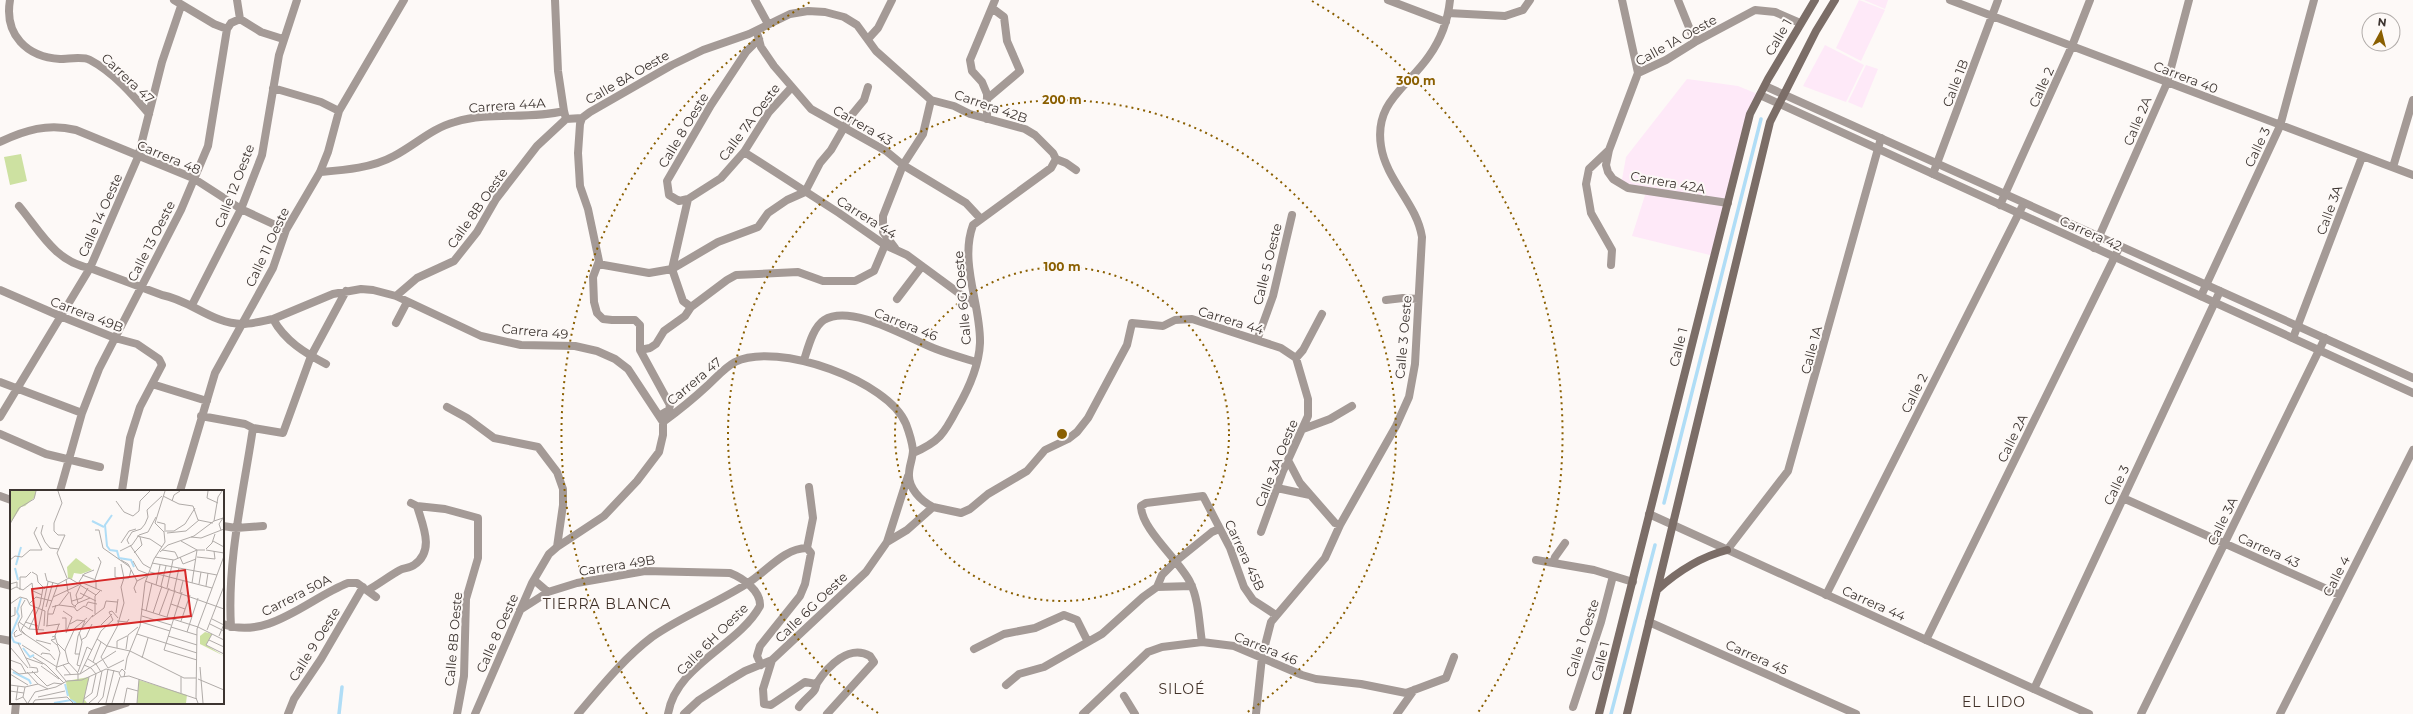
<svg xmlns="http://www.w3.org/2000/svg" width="2413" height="714" font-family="Montserrat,sans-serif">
  <rect width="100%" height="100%" fill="#fdf9f7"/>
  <path fill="#fee9f8" d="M1859,0L1885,10L1861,61L1836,48Z
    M1864,0H1888L1885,9Z
    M1825,45L1864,65L1846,102L1803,86Z
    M1866,65L1878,69L1862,108L1848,102Z
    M1687,79L1738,86L1760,95L1750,114L1714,256L1632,236L1646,192L1621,185L1626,157Z"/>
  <path fill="#cde1a1" d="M21,154L27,181L10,185L4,157Z"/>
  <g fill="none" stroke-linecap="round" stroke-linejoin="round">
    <path stroke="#b0ddf6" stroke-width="3.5" d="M1664,503L1761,119
      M339,714L342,687
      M1611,714L1655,545"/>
    <path stroke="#a49a96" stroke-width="8" d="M10,0C4,35 27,57 60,59C69,59 83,56 90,60C113,72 133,95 149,114
      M174,0L214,24L227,29
      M555,0L558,71L564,111
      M755,0L768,24
      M1388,0L1446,22
      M1622,0L1638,73L1609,150L1606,165L1608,172L1613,179L1628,188L1728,203
      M1678,0L1695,42
      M1950,0L2413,175
      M1448,13L1505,16L1523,10L1530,0
      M240,19L261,32L283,39
      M758,36L761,47L774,66L811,109L886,151L903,165L966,203L980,218
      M868,39L878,28L892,0
      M1638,73L1666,60L1695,42L1755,10L1775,12L1800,23
      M273,88L321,102L339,111
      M987,99L1020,71L1007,41L1004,17L992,8
      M566,119L582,118
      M987,119V94L982,82L972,71L970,60L995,0
      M0,142C25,130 48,123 76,130L193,178L241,209L286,230
      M1609,150L1589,169L1586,184L1591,213L1612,250L1611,265
      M744,152L839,213L885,245L907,255L975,305
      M2393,167L2413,100
      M320,172C345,170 372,168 394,156C415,145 432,128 455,122C490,111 528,120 564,111L566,119
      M1933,174L1998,0
      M688,199L721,178L744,152L769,112L791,88
      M2000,205L2072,46L2090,0
      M19,206C40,231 55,262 90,268L162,295C190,300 213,324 242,324C252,324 263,321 273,319C285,341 305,353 326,364
      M895,248L883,232V216L903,165L923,134L931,100
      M2094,248L2167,83L2189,0
      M598,264L649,273L672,269L718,242L758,227L768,213L787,200L805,192L820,163L831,150L850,117L864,100L868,87
      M0,290L60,316L115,338L137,344L159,359L162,365L140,407L130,438L122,491
      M396,296L417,278L454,261L477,232L496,199L537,146L566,119
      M2201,296L2280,126L2314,0
      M897,299L922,266
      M1386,300L1403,298L1418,299
      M192,305L241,209L262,155L279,55L297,0
      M691,307L727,280L736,275L798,272L823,281H855L874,271L885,245
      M273,319L333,294L361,289L373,290L396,296L481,336L521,345L575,346L597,351L615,359L628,369L663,422V435L659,452L637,481L604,516L557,547
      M396,323L407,302
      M2293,338L2362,157
      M1257,340L1273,296L1292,215
      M640,350L650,348L656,344L664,331L685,316L691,307L683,301L672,269L688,199L679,201L669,195L667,181L711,105L746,52L759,39
      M804,360C808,348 813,327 824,320C852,303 909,339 936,349C949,354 963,358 976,362
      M0,382L82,413
      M152,384L207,401
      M447,407L467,418L494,438L538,447L557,472L563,489V505L557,547L549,554L532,583L475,714
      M201,416L245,424L253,428L283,433L311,356L346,291
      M659,416L669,410L670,405L640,350V325L635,320H612L603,319L597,313L594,302L593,277L599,261L588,209L580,186L578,153L580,124L582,118L590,112L672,65L703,50L749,34L790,14L808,11L825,12L844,17L857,25L876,51L931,100L954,106L970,114L1025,129L1035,135L1053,153L1056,159L1066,163L1076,170
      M0,417L90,268L138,157L162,62L181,6
      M663,422C678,411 693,399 707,386C716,378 724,368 735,362C777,341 889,381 906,424C909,432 912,442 913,450C913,458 909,466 909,474C908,488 921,501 933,507
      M1303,429L1330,419L1352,406
      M0,434L46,454L100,467
      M913,453C939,442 944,434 957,409C968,390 979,366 980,343C981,305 959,263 973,225L1051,168L1056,159
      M1289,462L1300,483L1335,523L1340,525
      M1277,488L1310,495
      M60,491L82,413L99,369L181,210L208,146L227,29L231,23L240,19L237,0
      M180,491L215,373L273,268L286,230L320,172L328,152L339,111L404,0
      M0,496L11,500
      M2123,498L2340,595
      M417,506L445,509L478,518V558L466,599L464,676L457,714
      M223,526L236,528L263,526
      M1261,532L1283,471L1308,416V399L1296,358L1303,350L1322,314
      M887,542L907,530L933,507L961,513L970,509L988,494L1027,471L1045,450L1068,439L1077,432L1088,418L1127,345L1132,323L1163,326L1175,320L1192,319L1281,348L1296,358
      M1727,550L1788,471L1881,138
      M1536,560L1594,570L1633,582
      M1553,563L1555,557L1565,543
      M534,580L548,592
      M0,583L11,586
      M1157,587L1192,586
      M368,590C379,584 389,576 400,570C404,568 410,568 414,565C435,551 423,526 417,506L411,503
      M1826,595L2024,203
      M520,610L548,592L577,583L645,571L730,573C743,578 761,591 760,606C738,646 676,665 668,714
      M1649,622L1856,714
      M223,624C268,641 309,598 348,583H357L376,597
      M231,627C227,560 243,495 253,428
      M0,639L11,641
      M1926,640L2120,246
      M1202,642C1199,623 1199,600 1190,582C1179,560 1141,529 1141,506L1146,503L1203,496L1230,548L1244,587L1253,600L1276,615
      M974,649L1004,634L1035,628L1064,615L1077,620L1088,642
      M772,660L763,689L764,704L771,705L805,682L816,684
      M761,665L757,656L760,646L800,596L805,584L811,553L807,548L813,518L809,487
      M1006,685L1019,674L1044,667L1102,634L1143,597L1157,587L1162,575L1176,561L1212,532L1219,529
      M2034,689L2220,291
      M1124,696L1135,714
      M799,707C803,701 809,697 814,691C816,689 816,685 817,683C828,666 849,644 870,656L874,662L827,714
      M1573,707L1601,622L1613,576
      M15,714L16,703
      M92,714L126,703
      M288,714L294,699L321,659L363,587
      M578,714C601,687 623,659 652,637C682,616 717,603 748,583C766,572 784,548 807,548
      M684,714L699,700L730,680L745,671L772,660L866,572L887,542L908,476
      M1083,714L1148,652L1162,647L1202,642L1234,646L1302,675L1316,679L1361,684L1406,693L1446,678L1454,657
      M1256,714L1262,657L1271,622L1325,558L1340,525L1396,426L1409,397L1415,364L1422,237C1417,204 1386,180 1381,146C1374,102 1407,88 1429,56C1441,39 1448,20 1450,0
      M1397,714L1414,690
      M2141,714L2325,338
      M2280,714L2413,450"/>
    <path stroke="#a49a96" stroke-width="8" d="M1765,86L2413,378
      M1760,95L2413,393
      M1649,514L2089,714"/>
    <path stroke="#7b6d67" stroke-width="8" d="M1657,590C1678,571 1700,557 1727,550
      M1599,714L1750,114L1768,79L1815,0
      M1627,714L1770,122L1816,31L1835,0"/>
  </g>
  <g fill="none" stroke="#8a5f01" stroke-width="2" stroke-dasharray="2 4">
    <circle cx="1062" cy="434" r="167"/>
    <path d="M878 713A334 334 0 1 1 1246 713"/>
    <path d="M647 714A500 500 0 0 1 812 1M1312 1A500 500 0 0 1 1477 714"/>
  </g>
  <g text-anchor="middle" stroke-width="4" stroke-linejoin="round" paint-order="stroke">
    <g font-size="13" fill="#3d3531" stroke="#fdf9f7">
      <text transform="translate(1778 37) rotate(-60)" y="5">Calle 1</text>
      <text transform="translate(1676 40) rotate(-29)" y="5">Calle 1A Oeste</text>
      <text transform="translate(627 77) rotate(-30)" y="5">Calle 8A Oeste</text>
      <text transform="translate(2186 77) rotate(21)" y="5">Carrera 40</text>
      <text transform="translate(128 78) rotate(43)" y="5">Carrera 47</text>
      <text transform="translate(1955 83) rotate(-69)" y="5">Calle 1B</text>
      <text transform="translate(2041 87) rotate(-66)" y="5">Calle 2</text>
      <text transform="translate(507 105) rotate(-4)" y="5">Carrera 44A</text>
      <text transform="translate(991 106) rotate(19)" y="5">Carrera 42B</text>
      <text transform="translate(2137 121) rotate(-67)" y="5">Calle 2A</text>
      <text transform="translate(749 122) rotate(-53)" y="5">Calle 7A Oeste</text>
      <text transform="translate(863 125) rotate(30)" y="5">Carrera 43</text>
      <text transform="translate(683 130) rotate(-59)" y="5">Calle 8 Oeste</text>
      <text transform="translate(2257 147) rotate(-65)" y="5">Calle 3</text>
      <text transform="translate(169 157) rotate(23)" y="5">Carrera 48</text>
      <text transform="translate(1668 182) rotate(10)" y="5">Carrera 42A</text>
      <text transform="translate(234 186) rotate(-69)" y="5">Calle 12 Oeste</text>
      <text transform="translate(477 208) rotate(-55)" y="5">Calle 8B Oeste</text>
      <text transform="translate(2329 210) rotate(-70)" y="5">Calle 3A</text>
      <text transform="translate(100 215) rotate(-66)" y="5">Calle 14 Oeste</text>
      <text transform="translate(867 217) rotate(32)" y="5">Carrera 44</text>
      <text transform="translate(2091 233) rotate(24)" y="5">Carrera 42</text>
      <text transform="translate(151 241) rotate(-63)" y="5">Calle 13 Oeste</text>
      <text transform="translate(267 247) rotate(-65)" y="5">Calle 11 Oeste</text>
      <text transform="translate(1267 264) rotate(-76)" y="5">Calle 5 Oeste</text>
      <text transform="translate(962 298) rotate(-95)" y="5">Calle 6G Oeste</text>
      <text transform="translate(87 314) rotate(21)" y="5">Carrera 49B</text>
      <text transform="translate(1231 320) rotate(17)" y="5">Carrera 44</text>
      <text transform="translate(906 324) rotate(22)" y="5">Carrera 46</text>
      <text transform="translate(535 331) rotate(5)" y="5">Carrera 49</text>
      <text transform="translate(1403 337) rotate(-85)" y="5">Calle 3 Oeste</text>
      <text transform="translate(1678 347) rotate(-76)" y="5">Calle 1</text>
      <text transform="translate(1811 350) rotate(-75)" y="5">Calle 1A</text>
      <text transform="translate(694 381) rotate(-40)" y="5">Carrera 47</text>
      <text transform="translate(1914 393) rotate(-63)" y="5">Calle 2</text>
      <text transform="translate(2012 438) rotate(-64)" y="5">Calle 2A</text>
      <text transform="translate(1276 463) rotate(-68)" y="5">Calle 3A Oeste</text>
      <text transform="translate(2116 485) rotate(-65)" y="5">Calle 3</text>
      <text transform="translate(2222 521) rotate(-64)" y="5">Calle 3A</text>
      <text transform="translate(2269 550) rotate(24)" y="5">Carrera 43</text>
      <text transform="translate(1245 555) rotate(65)" y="5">Carrera 45B</text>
      <text transform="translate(617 565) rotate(-9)" y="5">Carrera 49B</text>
      <text transform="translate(2336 576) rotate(-63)" y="5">Calle 4</text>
      <text transform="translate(296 595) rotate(-27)" y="5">Carrera 50A</text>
      <text transform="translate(1874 603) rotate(24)" y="5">Carrera 44</text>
      <text transform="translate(811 607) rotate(-44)" y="5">Calle 6G Oeste</text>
      <text transform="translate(497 633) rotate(-66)" y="5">Calle 8 Oeste</text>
      <text transform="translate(1582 638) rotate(-72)" y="5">Calle 1 Oeste</text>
      <text transform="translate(453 639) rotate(-85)" y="5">Calle 8B Oeste</text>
      <text transform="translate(712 639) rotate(-45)" y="5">Calle 6H Oeste</text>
      <text transform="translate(314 644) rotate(-58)" y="5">Calle 9 Oeste</text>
      <text transform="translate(1266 648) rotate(22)" y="5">Carrera 46</text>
      <text transform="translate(1757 657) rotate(24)" y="5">Carrera 45</text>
      <text transform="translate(1600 661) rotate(-76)" y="5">Calle 1</text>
    </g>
    <g font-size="14" letter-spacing="1" fill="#413128" stroke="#fdf9f7">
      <text x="607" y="609">TIERRA BLANCA</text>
      <text x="1182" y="694">SILOÉ</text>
      <text x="1994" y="707">EL LIDO</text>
    </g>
  </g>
  <g transform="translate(10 490)">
    <rect width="214" height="214" fill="#fdf9f7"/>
    <path d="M0,1H26L25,7L15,16L11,17L0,34ZM66,68L82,80L71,84L64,83L62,89L58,88L57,77ZM195,142L202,144L196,155L214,166L190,154V146ZM79,187L74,209L77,213H66L61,210L57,203L56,191ZM129,190L177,205L176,213H127Z" fill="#cde1a1"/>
    <path fill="none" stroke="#b0ddf6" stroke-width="2" d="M102,25L95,35L97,56L100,60L107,61L109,68L121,70L124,77M82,31L94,37M6,75L11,57M5,78L8,90M0,143L4,152L11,154M1,145L9,126L7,122L11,108M13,158L20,167L24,165M3,182L19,190L21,194M55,194L58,206M44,213L61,210L66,213"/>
    <path fill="none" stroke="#b0aba8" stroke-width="1" d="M48,1L52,13L44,33V41L48,45H55L47,63L57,88M198,1L197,8L208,13M153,6L169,14L183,16L188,30L203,33M106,11L114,22L123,26L129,21L130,11L140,1M162,11L164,5L170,1M204,31L208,7L212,1M147,32L155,34V42M0,34L9,18L24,9L26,1M33,35L31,43L35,52L40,58L49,59M85,40H89L93,58L120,77M211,40L209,34L213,28M156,41H164L175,34L185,18M157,43L176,41L189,30M127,46L140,49L152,57M181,47L191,48L214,39M171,51L187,60M203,51L214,57M111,53L119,41L126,39M119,54L117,50L122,42L131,39L135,34L138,27L137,20L152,6M120,55L133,74L140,78M196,59L202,53L205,44M152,60L165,62L168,68M196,60L214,63M110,61L122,55L129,45L138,42L146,27M150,62L158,55L184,46L204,31L213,28M124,63L132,55L130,47M145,67L164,70L187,60H195M170,67L173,74L186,69M187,67L205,69L204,61M0,70L5,66L12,67L20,60H32L24,43L27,37M111,70L118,74L127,91M123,71L128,80L138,84M142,73L207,85M105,77V87L114,89M22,82L27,85L28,92L35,99M140,82L202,98M35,83L37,91L48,94L59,88L71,95M72,85L86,90V99M114,88H119L121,80M56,89L58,102M85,89L91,72L88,67M135,91L214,119M69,92L74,84L84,80M22,93L23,101L32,105M182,93L187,60M0,94L7,92V97M189,94L191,82M70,95L86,105M146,95L150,75M151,96L156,76M196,96L198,83M157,98L163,70M0,100L6,97L13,100L22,93M10,100V87H16L21,82M164,101L169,78M60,102L62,114L66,117M172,102L154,160L187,170M70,103L86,111M126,103L124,98L127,91L137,86M170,103L173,91M43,107L73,93L92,101M15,110L11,117L12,127L8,134L10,141L40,161M62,111L72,108L78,98M68,113L80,108M0,114L10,107L17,109L20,115L35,121L34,136M19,114L26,107L42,111M161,114L175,119M49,115L59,102M65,116L68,113L66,105L70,96M76,116L78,112L87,114M36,117L43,92M42,117L49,115L64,117L67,121M131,119L188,137M53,121L62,127L56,143M67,121L74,116L83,121M136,121L142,93M106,123L108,109M143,123L152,96M38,124H43L46,115M85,124V106L90,101M149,125L159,98M132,126L161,135M0,127L5,125V117M82,127L94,118L96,111L107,112M157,127L165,100M52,128H56V140M202,129L214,135M103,130L99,122L102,121L108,128M107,131L117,132L119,129M171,131L180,105M9,132L19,139L34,140M15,132L28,136M131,132L160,141M49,134L45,146L47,153L55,161M60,134L67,130L75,131L68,146L65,164H70M200,134L214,141M91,135L102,124M36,136L50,134M37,136L38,121L48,94M161,137L187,145M188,137L214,150M19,139L30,115L33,98M71,139L83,125M7,140L4,143L5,147L12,144M28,140L38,92M197,140L214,96M69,142L72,152L67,175L70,176M177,142L188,108M127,144L187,163M202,144L196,155L214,164M16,145L11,140L24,118M158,146L187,155M209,146L214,134M42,147L45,146V149L41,150L47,155M87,149L97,156L120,161L174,188H186M26,150L41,154M71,150L76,147L82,134M199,150L214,157M8,153L20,176M47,154L50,163L46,179L56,191M12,155L47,177L59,173M0,157L18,178M107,158V151L117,146M116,159L118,145L128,137M31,165L32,163L40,164L45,170M23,167L36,175L54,193M16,168L33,174M132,168L138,148M78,169L86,174L91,182M0,170L11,174L16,183M83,172L91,152M53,175L61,185M74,175L81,178L86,184L82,203L74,209M31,176L49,189M19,177L27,178L28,182M190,177L193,213M0,178L9,184L28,182M98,178L91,167L107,137L114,113L111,97L114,88L111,74M98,178L114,170M115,180L117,168L130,136L135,93L144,69L155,52L154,42L145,33L155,1M22,181L37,196M17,182L28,194M68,182L77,157L82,160M0,184L18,195M70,184L91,141L103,130M54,185L70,184L106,161M114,187L115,182L112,179L109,183L111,187L119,186L187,209M171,187V203M188,189L214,200M68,190V183L58,172L55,160L65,138L77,128M0,195L15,197L28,194L38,199M8,196L6,210L13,207M37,196L44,193L52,194M15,197L13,207L17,213M0,201L14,203M28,207L55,201M18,213L25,202L46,197L57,191L72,190L96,179L109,182M23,213L25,210L57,207L63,213M73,213L79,187M79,213L87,206L92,181M88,213L93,207L98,179M96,213L104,180M102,213L110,187M114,213L117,198L128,201M127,213L129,189M188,213L186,208L187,139L214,66"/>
    <path fill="#d62828" fill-opacity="0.15" stroke="#d62828" stroke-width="2" d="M175,80L181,126L27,144L22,99Z"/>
    <rect width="214" height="214" fill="none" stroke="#3d3531" stroke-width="2"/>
  </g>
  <circle cx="1062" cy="434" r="6" fill="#8a5f01" stroke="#fdf9f7" stroke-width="2"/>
  <g font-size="12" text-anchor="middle" font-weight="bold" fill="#8a5f01" stroke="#fdf9f7" stroke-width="4" stroke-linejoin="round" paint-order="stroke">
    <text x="1416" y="85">300 m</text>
    <text x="1062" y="104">200 m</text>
    <text x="1062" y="271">100 m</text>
  </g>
  <g transform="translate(2381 32) rotate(7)"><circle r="19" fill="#fdf9f7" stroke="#b0aba8"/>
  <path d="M0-3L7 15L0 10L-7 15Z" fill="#8a5f01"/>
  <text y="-6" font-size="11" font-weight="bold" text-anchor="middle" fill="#3d3531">N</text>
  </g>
</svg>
